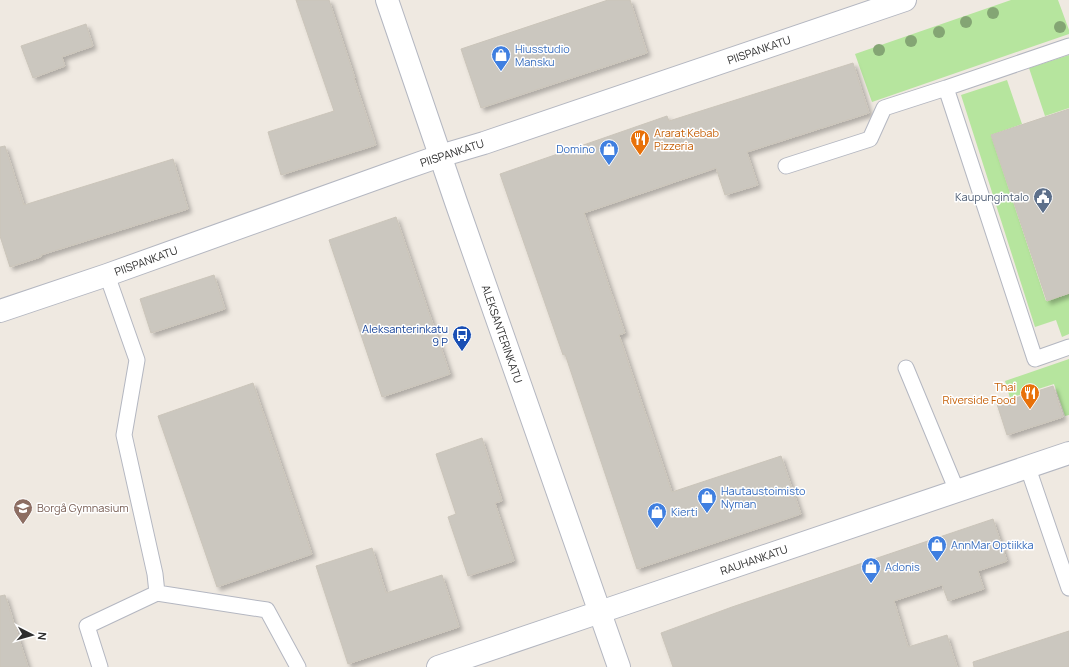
<svg xmlns="http://www.w3.org/2000/svg" width="1069" height="667" font-family="Manrope,sans-serif">
  <defs>
    <filter id="shadow"><feDropShadow dx="3.5" dy="3.5" stdDeviation="2" flood-color="#0004"/></filter>
  </defs>
  <rect width="100%" height="100%" fill="#efe9e1"/>
  <path fill="#b6e59e" d="M1011,0H1058L1069,30V34L872,102L855,54Z
    M1069,55V108L1045,116L1029,68Z
    M1007,80L1022,124L991,135L1046,301L1069,294V334L1062,337L1056,320L1035,327L961,95Z
    M1069,359V415L1065,416L1054,384L1010,398L1005,381Z"/>
  <path fill="#cbc7bf" stroke="#cbc5ba" filter="url(#shadow)" d="M296,0H329L355,78H354L376,145L281,175L268,132L334,111Z
    M608,0H630L647,53L481,108L461,49Z
    M86,24L93,46L62,57L65,66L33,78L21,46Z
    M853,63L869,113L747,152L758,185L725,195L716,168L584,213L625,333L619,335L672,492L781,456L801,514L637,569L565,354L563,355L500,174L667,116L669,121Z
    M1069,109V293L1047,301L991,135Z
    M5,146L24,205L173,159L188,209L41,255V257L10,267L0,236V147Z
    M396,217L450,374L382,397L329,240Z
    M214,275L225,309L151,333L140,299Z
    M253,383L312,554L217,587L158,416Z
    M1053,386L1063,417L1007,435L997,404Z
    M482,438L502,501L495,503L514,561L468,576L448,517L456,514L436,454Z
    M993,519L1007,561L978,571L984,589L948,601L942,585L894,601L908,647L947,635L957,667H673L661,633L732,607Z
    M372,548L386,593L442,575L459,627L348,664L316,566Z
    M5,595L28,667H0V596Z
    M1069,631V667H974L973,662Z"/>
  <g fill="none" stroke-linecap="round" stroke-linejoin="round">
    <g stroke="#b4b7c1" stroke-width="17">
      <path id="service" d="M1069,46L946,88L1035,359L1069,347
        M786,166L870,139L884,108L946,88
        M107,275L137,360L124,435L155,574L157,593
        M906,368L957,491
        M1028,468L1069,588
        M100,667L87,626L157,593L267,610L298,667"/>
    </g>
    <g stroke="#b4b7c1" stroke-width="24">
      <path id="tertiary" d="M0,311L107,275L400,170L440,156
        M438,667L600,612"/>
    </g>
    <g stroke="#b4b7c1" stroke-width="24">
      <path id="secondary" d="M387,0L456,202L619,667
        M440,156L484,143L905,0
        M600,612L1069,453"/>
    </g>
    <use href="#service" stroke="#fff" stroke-width="15"/>
    <use href="#tertiary" stroke="#fff" stroke-width="22"/>
    <use href="#secondary" stroke="#fff" stroke-width="22"/>
  </g>
  <g fill="#84a574">
    <circle cx="993" cy="13" r="6"/>
    <circle cx="966" cy="22" r="6"/>
    <circle cx="1060" cy="27" r="6"/>
    <circle cx="939" cy="32" r="6"/>
    <circle cx="911" cy="41" r="6"/>
    <circle cx="879" cy="50" r="6"/>
  </g>
  <defs>
    <g id="shop-pin" transform="scale(1)"><path d="M0 17L-7.5 6A9.5 9.5 0 1 1 7.5 6Z" fill="#3f7fe0" stroke="#fff"/><path d="M-5-2.5h2.3a2.7 3.5 0 0 1 5.4 0H5L5.5 6h-11ZM-1.5-2.5h3a1.5 2.3 0 0 0-3 0Z" fill="#fff"/></g>
    <g id="restaurant-pin" transform="scale(1)"><path d="M0 17L-7.5 6A9.5 9.5 0 1 1 7.5 6Z" fill="#e8710a" stroke="#fff"/><path d="M-5-6h1v4h1v-4h1v4h1v-4h1v5L-1.5 .5V6h-2V.5L-5-1ZM5-6V6H3V1.5H1.5Q1.5-4 5-6Z" fill="#fff"/></g>
    <g id="civic-pin" transform="scale(1)"><path d="M0 17L-7.5 6A9.5 9.5 0 1 1 7.5 6Z" fill="#5c6f8a" stroke="#fff"/><path d="M-.6-6.5H3V-4.5H.6V-3L4-1V1h2V6H-6V1h2V-1L-.6-3ZM-1.2 2.5V6h2.4V2.5Z" fill="#fff"/></g>
    <g id="bus-pin" transform="scale(1)"><path d="M0 17L-7.5 6A9.5 9.5 0 1 1 7.5 6Z" fill="#1a4fb4" stroke="#fff"/><path d="M-5-6H5V4H4V6H2V4H-2V6H-4V4H-5ZM-3.5-4V0h7V-4ZM-3.5 1.2v1.5H-2V1.2ZM2 1.2v1.5H3.5V1.2Z" fill="#fff"/></g>
    <g id="school-pin" transform="scale(1)"><path d="M0 17L-7.5 6A9.5 9.5 0 1 1 7.5 6Z" fill="#8d6e63" stroke="#fff"/><path d="M0-5L7-2L0 1L-7-2ZM-4 1L0 2.5L4 1V4Q0 6-4 4Z" fill="#fff"/></g>
  </defs>
  <g fill-rule="evenodd">
    <use href="#shop-pin" x="501" y="55"/>
    <use href="#restaurant-pin" x="640" y="139"/>
    <use href="#shop-pin" x="609" y="149"/>
    <use href="#civic-pin" x="1043" y="197"/>
    <use href="#bus-pin" x="462" y="335"/>
    <use href="#restaurant-pin" x="1030" y="393"/>
    <use href="#shop-pin" x="707" y="497"/>
    <use href="#school-pin" x="23" y="508"/>
    <use href="#shop-pin" x="657" y="512"/>
    <use href="#shop-pin" x="937" y="545"/>
    <use href="#shop-pin" x="871" y="567"/>
  </g>
  <g text-anchor="middle" stroke-width="3" stroke-linejoin="round" paint-order="stroke">
    <g font-size="11" fill="#366cbe" stroke="#fff" text-anchor="start">
      <text x="515" y="53">Hiusstudio<tspan x="515" dy="13">Mansku</tspan></text>
      <text x="595" y="153" text-anchor="end">Domino</text>
      <text x="721" y="495">Hautaustoimisto<tspan x="721" dy="13">Nyman</tspan></text>
      <text x="671" y="516">Kierti</text>
      <text x="951" y="549">AnnMar Optiikka</text>
      <text x="885" y="571">Adonis</text>
    </g>
    <g font-size="11" fill="#2e2e2e" stroke="#fff">
      <text transform="translate(759 50) rotate(-19)" y="4">PIISPANKATU</text>
      <text transform="translate(452 153) rotate(-18)" y="4">PIISPANKATU</text>
      <text transform="translate(146 261) rotate(-20)" y="4">PIISPANKATU</text>
      <text transform="translate(502 334) rotate(71)" y="4">ALEKSANTERINKATU</text>
      <text transform="translate(754 560) rotate(-19)" y="4">RAUHANKATU</text>
    </g>
    <g font-size="11" fill="#c56008" stroke="#fff" text-anchor="start">
      <text x="654" y="137">Ararat Kebab<tspan x="654" dy="13">Pizzeria</tspan></text>
      <text x="1016" y="391" text-anchor="end">Thai<tspan x="1016" dy="13">Riverside Food</tspan></text>
    </g>
    <g font-size="11" fill="#4e5e75" stroke="#fff" text-anchor="end">
      <text x="1029" y="201">Kaupungintalo</text>
    </g>
    <g font-size="11" fill="#164399" stroke="#fff" text-anchor="end">
      <text x="448" y="333">Aleksanterinkatu<tspan x="448" dy="13">9 P</tspan></text>
    </g>
    <g font-size="11" fill="#785e54" stroke="#fff" text-anchor="start">
      <text x="37" y="512">Borgå Gymnasium</text>
    </g>
  </g>
  <g transform="translate(32 635) rotate(96)" stroke="#ffffff" stroke-width="3" paint-order="stroke">
  <path d="M0-3L7 15L0 10L-7 15Z" fill="#2e2e2e"/>
  <text y="-6" font-size="11" font-weight="bold" text-anchor="middle" fill="#2e2e2e">N</text>
  </g>
</svg>
